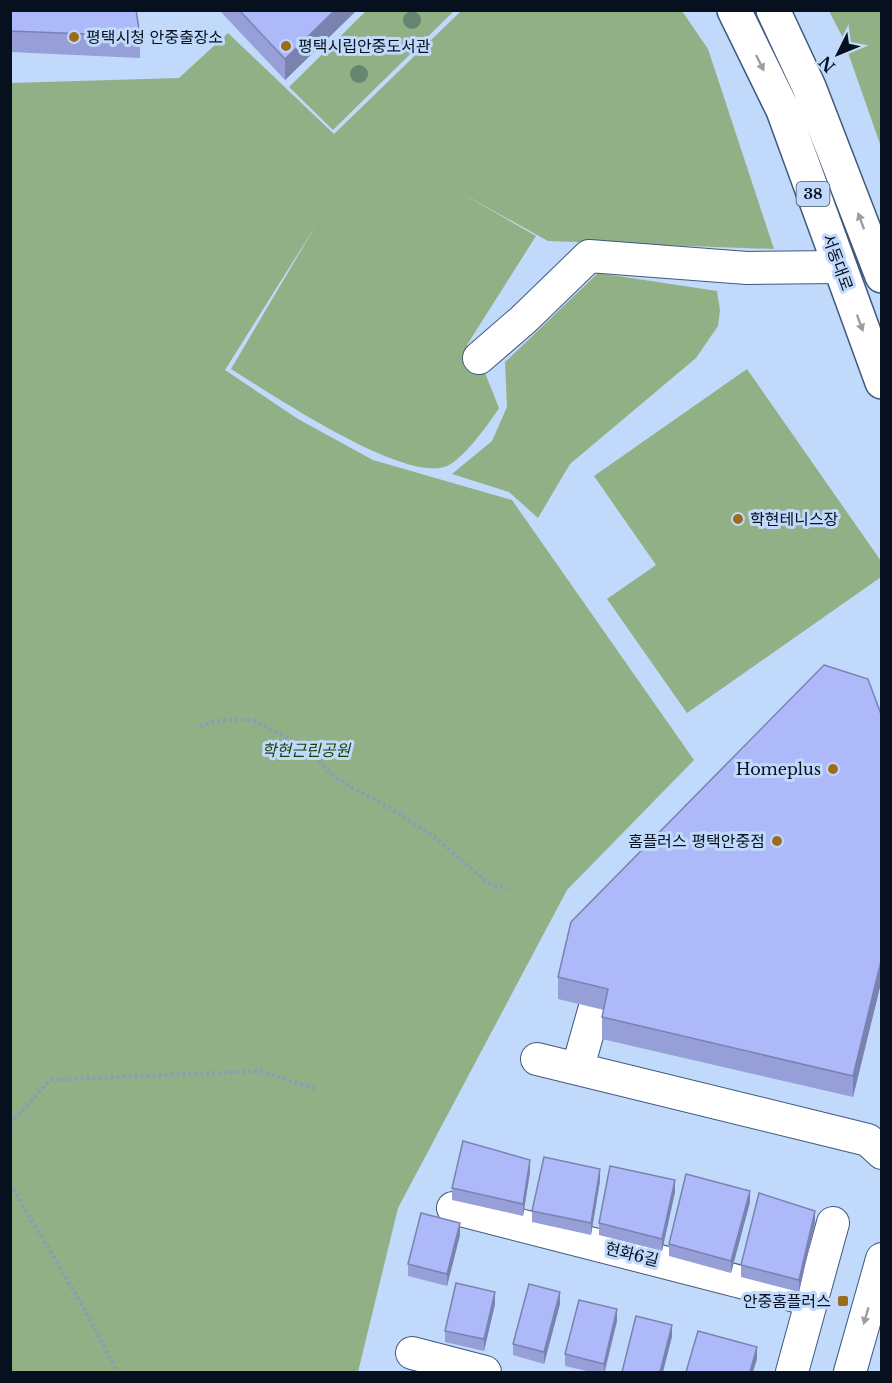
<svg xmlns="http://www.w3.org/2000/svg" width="892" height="1383" font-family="'Libre Baskerville','Noto Sans KR',serif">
  <rect width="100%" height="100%" fill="#c1dafb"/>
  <path fill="#92b085" d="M366,11H454L333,130L289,87Z
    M461,11H682L708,49L774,249L548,241L456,190L536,236L467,345L479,358L499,408C489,424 463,459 447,466C404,484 270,393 231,369L316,225L225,370L298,419L373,460L512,500L694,760L567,890L398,1208L358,1372H11L10,83L179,78L228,33L334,134Z
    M829,11H881V147L843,38Z
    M598,273L717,291L720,310L718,326L696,358L570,464L538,518L509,492L452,474L492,441L507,407L505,362Z
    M747,369L881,561V577L687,713L607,599L656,565L594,476Z"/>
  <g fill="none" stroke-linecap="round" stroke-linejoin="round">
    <g stroke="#3f597d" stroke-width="34">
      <path id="minor" d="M479,358L523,320L589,256L747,268L840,267
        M537,1059L868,1140L882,1153
        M578,1067L595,1007
        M453,1208L811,1300
        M412,1353L485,1372
        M792,1372L833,1223
        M850,1372L882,1259"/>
    </g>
    <g stroke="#3f597d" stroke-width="36">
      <path id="major" d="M734,10L783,110L882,382
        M773,10L809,87L882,276"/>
    </g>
    <path stroke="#899db8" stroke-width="4" stroke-dasharray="3 3" stroke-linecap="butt" d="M200,726L221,720H252L305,747L334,777L400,814L436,838L488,883L507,889
      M10,1124L50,1080L261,1071L316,1089
      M10,1184L80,1301L117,1372"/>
    <use href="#minor" stroke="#fff" stroke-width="32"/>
    <use href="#major" stroke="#fff" stroke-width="33"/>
  </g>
  <g fill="#668672">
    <circle cx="412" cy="20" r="9"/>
    <circle cx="359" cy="74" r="9"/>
  </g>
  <path fill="#969fd7" d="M10,10L140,36V58L10,52Z
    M219,10H357L285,80Z
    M882,717V979L853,1097L602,1039V1017L604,1010L558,999V977Z
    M530,1172L523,1216L452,1200V1188Z
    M600,1181L591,1235L532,1222V1211Z
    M675,1192L662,1251L599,1235V1223Z
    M750,1202L731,1273L669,1256V1244Z
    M815,1222L799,1292L741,1277V1265Z
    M460,1235L447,1286L408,1276V1264Z
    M495,1304L484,1351L445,1342V1331Z
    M560,1304L544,1364L513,1355V1344Z
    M617,1321L605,1372H591L565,1366V1354Z"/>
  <path fill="#7a82af" d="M335,10H357L285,80V59Z
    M882,957V979L853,1097V1076Z
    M530,1160V1172L523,1216V1204Z
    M600,1169V1181L591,1235V1223Z
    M675,1180V1192L662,1251V1239Z
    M750,1191V1202L731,1273V1261Z
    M815,1211V1222L799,1292V1280Z
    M460,1223V1235L447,1286V1274Z
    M495,1292V1304L484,1351V1339Z
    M560,1292V1304L544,1364V1352Z
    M617,1309V1321L604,1372V1364Z
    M672,1325V1337L663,1372H660Z
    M757,1347V1359L753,1372H750Z"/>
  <path fill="#aeb9fa" stroke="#7a82af" stroke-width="1.5" d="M10,10H136L140,36L10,31Z
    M239,10H335L285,59Z
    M824,665L868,679L882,717V957L853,1076L602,1017L608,989L558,977L571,922Z
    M463,1141L530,1160L523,1204L452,1188Z
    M544,1157L600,1169L591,1223L532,1211Z
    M610,1166L675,1180L662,1239L599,1223Z
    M686,1174L750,1191L731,1261L669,1244Z
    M759,1193L815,1211L799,1280L741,1265Z
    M421,1213L460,1223L447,1274L408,1264Z
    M456,1283L495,1292L484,1339L445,1331Z
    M529,1284L560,1292L544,1352L513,1344Z
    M579,1300L617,1309L604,1364L565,1354Z
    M636,1316L672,1325L660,1372H622Z
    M698,1331L757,1347L750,1372H686Z"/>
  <defs><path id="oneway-solid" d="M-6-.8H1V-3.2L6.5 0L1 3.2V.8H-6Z" transform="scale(1.5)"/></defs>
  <g fill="#9b9fa5">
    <use href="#oneway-solid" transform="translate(760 63) rotate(64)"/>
    <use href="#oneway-solid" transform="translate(861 221) rotate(-110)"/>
    <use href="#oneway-solid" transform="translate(860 323) rotate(70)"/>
    <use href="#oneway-solid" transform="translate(866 1316) rotate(106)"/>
  </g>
  <g fill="#9a6d1d" stroke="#c1dafb" stroke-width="2">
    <circle cx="74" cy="37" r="6"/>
    <circle cx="286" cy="46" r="6"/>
    <circle cx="738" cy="519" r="6"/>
    <circle cx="833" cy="769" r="6"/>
    <circle cx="777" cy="841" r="6"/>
    <rect x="837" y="1295" width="12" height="12" rx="3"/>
  </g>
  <g text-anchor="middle" stroke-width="6" stroke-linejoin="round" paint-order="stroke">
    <rect fill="#c1dafb" stroke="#3e4d60" stroke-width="1.5" x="796.5" y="182" width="33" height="24" rx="4.5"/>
    <g font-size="15" font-weight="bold" fill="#06101e">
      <text x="813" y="199">38</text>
    </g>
    <g font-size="16" fill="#06101e" stroke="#c1dafb" text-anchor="start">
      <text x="86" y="43">평택시청 안중출장소</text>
      <text x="298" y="52">평택시립안중도서관</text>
      <text x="750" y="525">학현테니스장</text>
      <text x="821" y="775" text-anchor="end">Homeplus</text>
      <text x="765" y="847" text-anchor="end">홈플러스 평택안중점</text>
      <text x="831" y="1307" text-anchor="end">안중홈플러스</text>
    </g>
    <g font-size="16" fill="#06101e" stroke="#c1dafb">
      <text transform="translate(838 262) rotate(70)" y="6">서동대로</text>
      <text transform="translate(632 1254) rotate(14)" y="6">현화6길</text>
    </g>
    <g font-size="16" font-style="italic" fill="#1b4102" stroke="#c1dafb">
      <text x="306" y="756">학현근린공원</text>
    </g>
  </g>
  <rect width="892" height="1383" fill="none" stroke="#06101e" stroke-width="24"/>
  <g transform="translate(838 54) rotate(227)" stroke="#c1dafb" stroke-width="4.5" paint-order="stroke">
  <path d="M0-4.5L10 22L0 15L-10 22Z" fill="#06101e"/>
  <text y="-9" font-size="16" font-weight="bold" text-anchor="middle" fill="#06101e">N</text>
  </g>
</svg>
